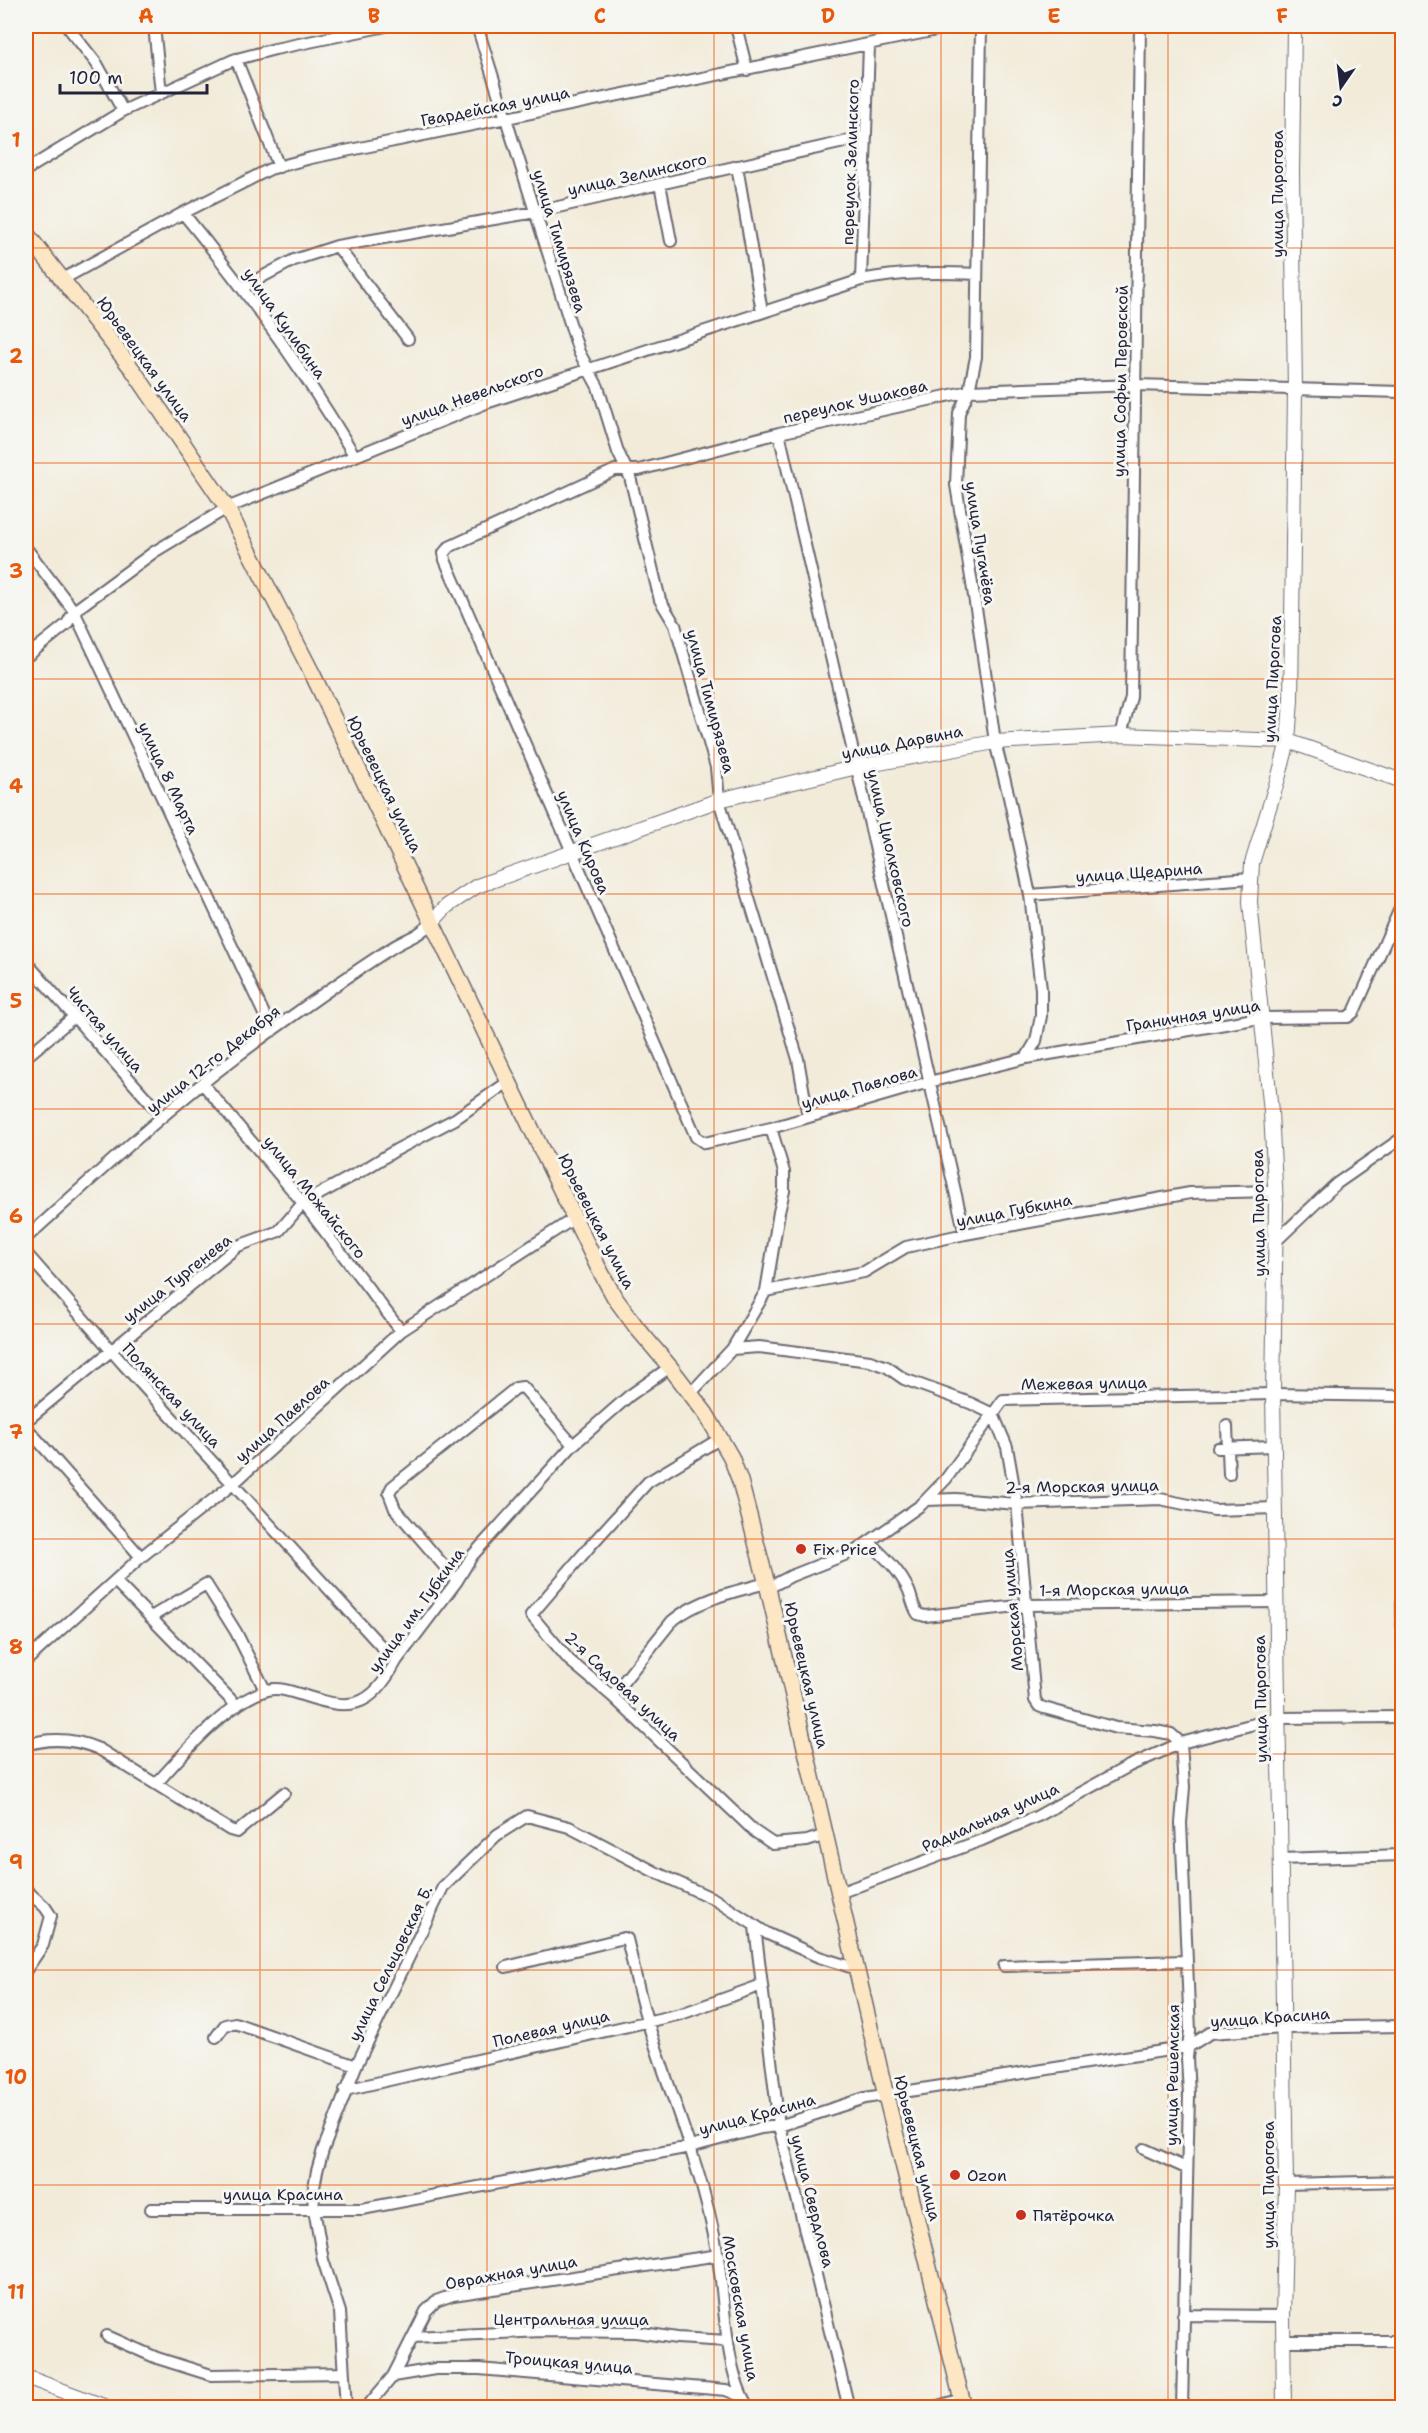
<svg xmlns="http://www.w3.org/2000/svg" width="1428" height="2433" font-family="'Shantell Sans',sans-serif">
  <rect width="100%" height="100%" fill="#f6f6f2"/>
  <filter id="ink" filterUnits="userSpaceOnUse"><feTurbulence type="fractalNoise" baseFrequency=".0167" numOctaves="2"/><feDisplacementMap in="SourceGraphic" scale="12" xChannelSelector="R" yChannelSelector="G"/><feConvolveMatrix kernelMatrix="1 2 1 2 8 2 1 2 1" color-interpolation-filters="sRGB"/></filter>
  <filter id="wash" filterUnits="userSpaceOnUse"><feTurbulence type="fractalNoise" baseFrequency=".008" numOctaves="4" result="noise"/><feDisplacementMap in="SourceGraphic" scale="24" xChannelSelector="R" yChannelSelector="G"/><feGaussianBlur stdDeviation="1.35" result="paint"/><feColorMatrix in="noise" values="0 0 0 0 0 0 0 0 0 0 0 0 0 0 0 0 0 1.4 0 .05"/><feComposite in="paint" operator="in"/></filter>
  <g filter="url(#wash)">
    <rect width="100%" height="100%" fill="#f2ebd9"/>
  </g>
  <g filter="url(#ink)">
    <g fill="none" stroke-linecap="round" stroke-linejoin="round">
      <g stroke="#6b6872" stroke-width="14">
        <path id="minor" d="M67,26L97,64L123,111
          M154,26L161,93
          M477,26L579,352L598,387L618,452L630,477L660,600L675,625L716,767L719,800L798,1059L808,1117
          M736,26L747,70
          M981,26L976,357L969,391L959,413L956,485L978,621L995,742L1009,797L1030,895L1041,989V1016L1036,1041L1026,1058
          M236,59L279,167
          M737,166L762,312
          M26,170L123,111L233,60L275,49L386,26
          M660,184L671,241
          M183,213C246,290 304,370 354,455
          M337,246L408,339
          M63,279L183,213L270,169L311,158L956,26
          M861,280L869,45
          M243,287L294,260L337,246L536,212L866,137
          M1402,392L1134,385L969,391L779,433L639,470H615L449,547L444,553L445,560L696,1137L705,1143L771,1128L929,1082L1026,1058L1260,1018L1348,1017L1354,1012L1402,904
          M779,433L965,1234
          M26,548L74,611L272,1031
          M26,657L67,624L74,611L154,552L227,508L486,403L861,280C902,272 936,272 977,274
          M1121,735L1131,697L1140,26
          M1030,895L1250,878
          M26,962L162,1116
          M26,1057L75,1016
          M203,1084L303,1203L401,1331
          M26,1238C106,1166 185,1092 274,1029C312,1002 350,974 390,949C405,939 420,936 432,922
          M1276,1241L1336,1184L1402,1138
          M26,1253L123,1364L379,1644L397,1660
          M766,1291L864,1272L906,1247L965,1234L1190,1193L1275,1191
          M732,1349L759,1347L870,1361L887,1367L904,1379L970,1403L993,1414L1007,1447L1017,1504L1035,1700L1039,1706L1044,1708L1116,1728L1155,1731L1171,1734L1181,1743
          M691,1393L732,1349L766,1291L779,1212L784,1191V1172L771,1128
          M26,1421L238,1246L279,1231L303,1203L365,1169L396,1150L455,1119L508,1082
          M1227,1426L1229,1474
          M26,1427L141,1557
          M721,1438L648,1482L591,1545L531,1615L569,1660L612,1696L754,1831L773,1844L807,1841L826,1835
          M1218,1448L1274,1446
          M926,1500L956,1499L1017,1504L1160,1499L1214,1510L1275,1508
          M869,1542C885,1557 900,1571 909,1591C912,1599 913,1607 918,1614L925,1616L1028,1605L1276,1602
          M115,1581L237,1706
          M457,1581L395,1509L389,1493L392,1487L516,1388L523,1387L573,1445
          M1402,1584V1625
          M768,1588L791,1576L857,1550L921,1505L946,1479L1003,1400L1273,1394L1402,1396
          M151,1617L206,1584L236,1632L265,1690
          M26,1661L141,1557L234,1483L401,1331L573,1219
          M612,1696L672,1621C697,1600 735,1591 767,1583
          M1181,1743L1184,1787L1181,1823L1190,2031L1187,2058L1189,2094L1182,2408
          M26,1745C51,1737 75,1739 99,1749L230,1830L237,1832L284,1793
          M156,1784C182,1755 229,1700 268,1690C277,1687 290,1691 299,1694C350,1711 369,1711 397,1660L457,1581L472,1556L573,1445L629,1396L670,1367
          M1280,1859L1402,1855
          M26,1890L45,1907L51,1916L43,1945L26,1970
          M839,1893L982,1840L1038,1816L1129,1766L1181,1743L1277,1718L1402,1717
          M755,1927L779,2126L849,2408
          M1004,1966L1187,1961
          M506,1967L624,1938L627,1939C634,1967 639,1996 648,2023C674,2107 712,2192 721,2280C725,2316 728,2379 749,2408
          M216,2037L225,2025L235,2023L356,2066
          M345,2090L681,2014L762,1985
          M1144,2149L1186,2168
          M1286,2184L1402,2181
          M151,2209H362L690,2147L761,2128L779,2126L865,2098L1188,2047L1210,2033L1283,2028L1402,2026
          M1183,2315L1283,2316
          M107,2336L157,2358L211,2375L343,2373
          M413,2337L542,2331L636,2332L677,2338L728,2341
          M1283,2341H1402
          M393,2376L435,2369H479L726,2390L741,2396
          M346,2408L340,2312L323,2260L314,2209L313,2193L317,2171L323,2150L356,2066L443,1887L497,1835L527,1816L569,1827L655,1872L714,1899L768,1934L819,1957L857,1969
          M366,2408L393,2376L426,2311L436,2301L453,2295L719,2255
          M931,2408L962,2399"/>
      </g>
      <g stroke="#6b6872" stroke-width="16">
        <path id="tertiary" d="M432,922L447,906L477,886L719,800L857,767L995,742L1121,735L1288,741L1402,781
          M26,2377L109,2408
          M1284,2408L1283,2316L1286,2184L1273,1394L1276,1204L1271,1112L1250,902L1252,863L1280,772L1288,741L1291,700L1295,390L1292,173L1294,26"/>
      </g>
      <g stroke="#6b6872" stroke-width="18">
        <path id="secondary" d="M26,233L133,370L227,508L312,673L598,1267L615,1298L637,1328L670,1367L706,1414L731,1457L740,1481L768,1588L886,2096L964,2408"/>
      </g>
      <use href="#minor" stroke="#fff" stroke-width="10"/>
      <use href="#tertiary" stroke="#fff" stroke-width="14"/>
      <use href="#secondary" stroke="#fce6c4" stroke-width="15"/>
    </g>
  </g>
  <path fill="none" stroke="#e8590c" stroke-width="1.5" stroke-opacity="0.55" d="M260,26V2408M487,26V2408M714,26V2408M941,26V2408M1168,26V2408M26,248H1402M26,463H1402M26,679H1402M26,894H1402M26,1109H1402M26,1324H1402M26,1539H1402M26,1754H1402M26,1970H1402M26,2185H1402"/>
  <g fill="#c8321e" stroke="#f6f6f2" stroke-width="2">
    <circle cx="801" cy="1549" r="6"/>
    <circle cx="955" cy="2175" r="6"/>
    <circle cx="1021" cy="2215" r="6"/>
  </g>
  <g text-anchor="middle" stroke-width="6" stroke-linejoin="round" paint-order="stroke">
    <g font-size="16" fill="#22223b" stroke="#f6f6f2">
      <text transform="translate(495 106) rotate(-11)" y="6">Гвардейская улица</text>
      <text transform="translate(850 162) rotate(-88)" y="6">переулок Зелинского</text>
      <text transform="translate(637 174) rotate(-13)" y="6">улица Зелинского</text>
      <text transform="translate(1277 194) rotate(-90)" y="6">улица Пирогова</text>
      <text transform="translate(560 241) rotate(73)" y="6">улица Тимирязева</text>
      <text transform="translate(285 323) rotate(55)" y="6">улица Кулибина</text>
      <text transform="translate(145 359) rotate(54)" y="6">Юрьевецкая улица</text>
      <text transform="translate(1120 381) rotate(-89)" y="6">улица Софьи Перовской</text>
      <text transform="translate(472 395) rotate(-20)" y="6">улица Невельского</text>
      <text transform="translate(855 401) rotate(-13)" y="6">переулок Ушакова</text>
      <text transform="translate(981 543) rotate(81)" y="6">улица Пугачёва</text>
      <text transform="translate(1272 679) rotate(-87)" y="6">улица Пирогова</text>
      <text transform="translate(711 701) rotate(75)" y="6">улица Тимирязева</text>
      <text transform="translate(902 742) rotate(-11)" y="6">улица Дарвина</text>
      <text transform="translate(169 778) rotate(65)" y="6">улица 8 Марта</text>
      <text transform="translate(385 784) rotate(64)" y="6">Юрьевецкая улица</text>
      <text transform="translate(584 842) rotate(67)" y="6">улица Кирова</text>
      <text transform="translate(891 848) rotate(77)" y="6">улица Циолковского</text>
      <text transform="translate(1139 872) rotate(-4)" y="6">улица Щедрина</text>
      <text transform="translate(1193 1015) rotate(-9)" y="6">Граничная улица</text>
      <text transform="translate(105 1029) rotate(49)" y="6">Чистая улица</text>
      <text transform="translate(213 1059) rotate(-38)" y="6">улица 12-го Декабря</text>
      <text transform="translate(859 1087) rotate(-16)" y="6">улица Павлова</text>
      <text transform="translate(315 1197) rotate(51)" y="6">улица Можайского</text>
      <text transform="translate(1014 1210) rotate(-11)" y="6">улица Губкина</text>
      <text transform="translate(1258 1213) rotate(-91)" y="6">улица Пирогова</text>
      <text transform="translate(597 1221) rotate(63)" y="6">Юрьевецкая улица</text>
      <text transform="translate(177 1278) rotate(-38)" y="6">улица Тургенева</text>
      <text transform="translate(1084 1383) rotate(-1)" y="6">Межевая улица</text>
      <text transform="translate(172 1395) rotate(47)" y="6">Полянская улица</text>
      <text transform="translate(282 1419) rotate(-42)" y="6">улица Павлова</text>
      <text transform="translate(1082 1486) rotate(-1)" y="6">2-я Морская улица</text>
      <text transform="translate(1114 1589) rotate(-1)" y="6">1-я Морская улица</text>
      <text transform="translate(416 1610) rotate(-54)" y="6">улица им. Губкина</text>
      <text transform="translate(1012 1610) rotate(-95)" y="6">Морская улица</text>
      <text transform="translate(807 1675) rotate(77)" y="6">Юрьевецкая улица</text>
      <text transform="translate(623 1686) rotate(43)" y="6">2-я Садовая улица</text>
      <text transform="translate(1260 1699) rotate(-91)" y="6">улица Пирогова</text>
      <text transform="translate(990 1817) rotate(-24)" y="6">Радиальная улица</text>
      <text transform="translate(390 1963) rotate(-64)" y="6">улица Сельцовская Б.</text>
      <text transform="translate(1270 2017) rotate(-4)" y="6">улица Красина</text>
      <text transform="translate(551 2028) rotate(-13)" y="6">Полевая улица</text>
      <text transform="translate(1172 2075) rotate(-89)" y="6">улица Решемская</text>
      <text transform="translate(757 2114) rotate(-15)" y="6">улица Красина</text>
      <text transform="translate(918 2148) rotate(76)" y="6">Юрьевецкая улица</text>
      <text transform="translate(1268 2185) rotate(-90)" y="6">улица Пирогова</text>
      <text x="283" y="2200">улица Красина</text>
      <text transform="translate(813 2201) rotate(76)" y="6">улица Свердлова</text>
      <text transform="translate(511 2272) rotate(-10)" y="6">Овражная улица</text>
      <text transform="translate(741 2308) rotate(80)" y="6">Московская улица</text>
      <text x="571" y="2325">Центральная улица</text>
      <text transform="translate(569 2362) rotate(5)" y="6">Троицкая улица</text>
    </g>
    <g font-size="16" fill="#22223b" stroke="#f6f6f2" text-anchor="start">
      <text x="813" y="1555">Fix Price</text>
      <text x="967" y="2181">Ozon</text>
      <text x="1033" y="2221">Пятёрочка</text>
    </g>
  </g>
  <rect width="1428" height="2433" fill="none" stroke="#f6f6f2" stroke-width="66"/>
  <g transform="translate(1341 87) rotate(194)" stroke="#f6f6f2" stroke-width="4.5" paint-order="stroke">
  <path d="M0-4.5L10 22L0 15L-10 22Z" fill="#22223b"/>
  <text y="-9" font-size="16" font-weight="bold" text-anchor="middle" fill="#22223b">С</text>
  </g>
  <path d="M60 84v9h147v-9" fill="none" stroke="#22223b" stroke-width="3"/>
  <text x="69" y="84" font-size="18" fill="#22223b" stroke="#f6f6f2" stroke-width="4.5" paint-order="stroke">100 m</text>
  <rect x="33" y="33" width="1362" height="2367" fill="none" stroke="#e8590c" stroke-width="2"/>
  <g font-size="20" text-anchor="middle" font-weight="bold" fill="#e8590c">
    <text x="146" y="23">A</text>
    <text x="374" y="23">B</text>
    <text x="600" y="23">C</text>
    <text x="828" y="23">D</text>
    <text x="1054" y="23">E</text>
    <text x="1282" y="23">F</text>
    <text x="16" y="147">1</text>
    <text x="16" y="363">2</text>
    <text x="16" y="578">3</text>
    <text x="16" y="793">4</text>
    <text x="16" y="1008">5</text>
    <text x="16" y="1223">6</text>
    <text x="16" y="1439">7</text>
    <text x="16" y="1654">8</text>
    <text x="16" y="1869">9</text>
    <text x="16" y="2084">10</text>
    <text x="16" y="2299">11</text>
  </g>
</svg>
